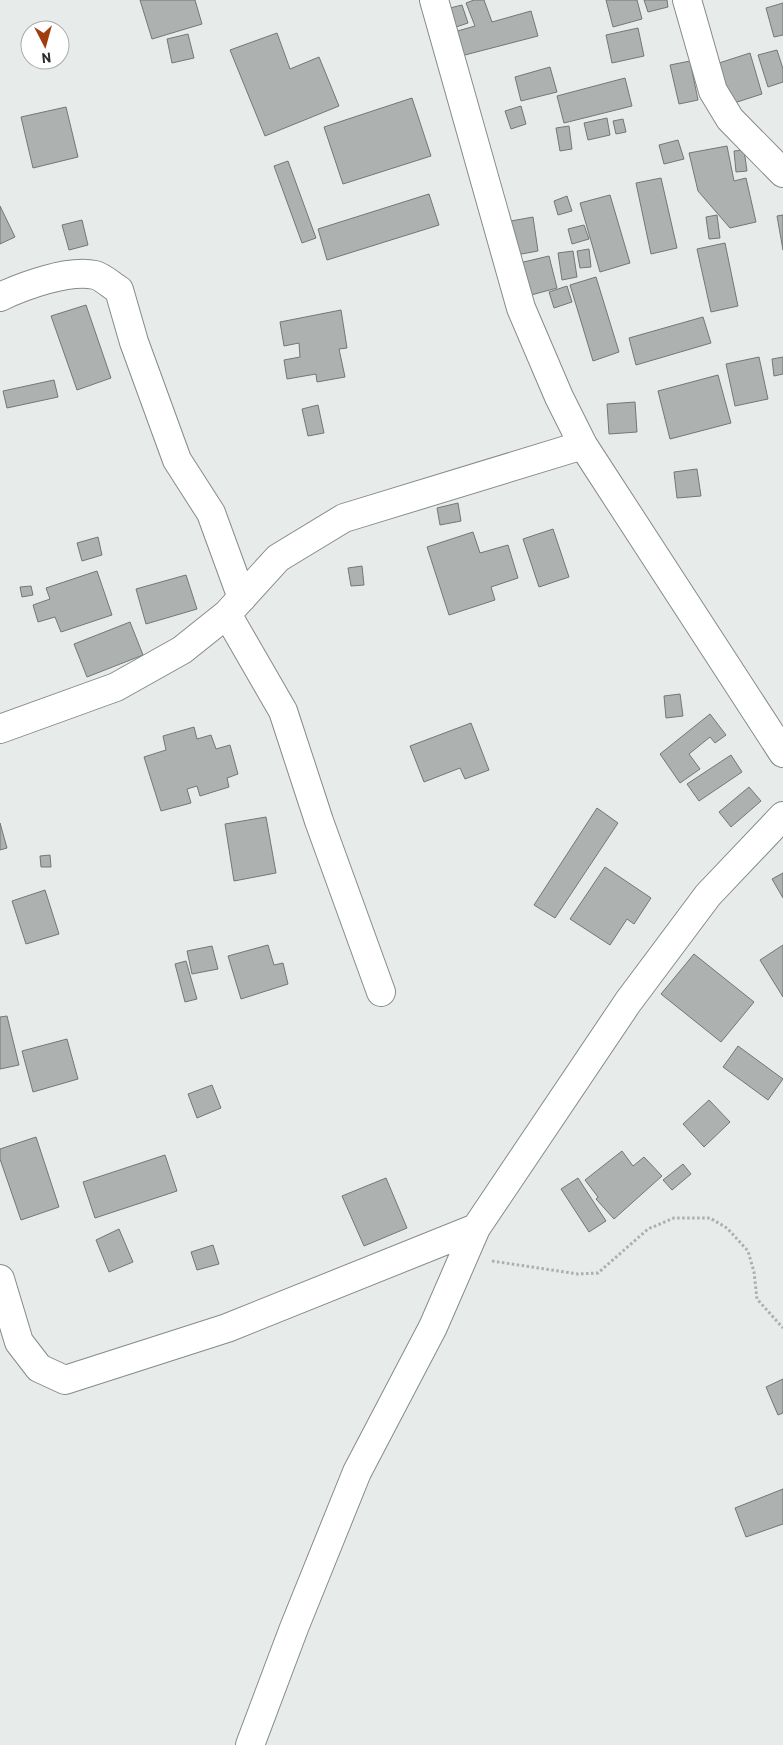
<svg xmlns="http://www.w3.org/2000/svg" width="783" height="1745" font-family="Barlow,sans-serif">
  <rect width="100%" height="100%" fill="#e7eceb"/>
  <path fill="#adb1af" stroke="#737775" d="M140,0H195L202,24L152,39Z
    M474,0H484L492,22L531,11L538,36L461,56L454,32L475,26L466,3Z
    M606,0H637L642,19L613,27Z
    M644,0H667L668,7L648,12Z
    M783,3V35L774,37L766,8Z
    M462,5L468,23L456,27L450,8Z
    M638,28L644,56L612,63L606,35Z
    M277,33L290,69L319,57L339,106L265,136L230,50Z
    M188,34L194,58L172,63L167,39Z
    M777,50L783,69V82L768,87L758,55Z
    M750,53L762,94L731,104L719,63Z
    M690,61L698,100L679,104L670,65Z
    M550,67L557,92L521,101L515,77Z
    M625,78L632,106L564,123L557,96Z
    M412,98L431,156L343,184L324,127Z
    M521,106L526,124L511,129L505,111Z
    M66,107L78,157L33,168L21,117Z
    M607,118L610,135L588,140L584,123Z
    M623,119L626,132L616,134L613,121Z
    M569,126L572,149L560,151L556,128Z
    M678,140L684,159L664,164L659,145Z
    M727,146L734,181L746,178L756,222L730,228L698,191L689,153Z
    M744,150L747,171L736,172L734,151Z
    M288,161L316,238L302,243L274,166Z
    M661,178L677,248L651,254L636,183Z
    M429,194L439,225L327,260L318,229Z
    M610,195L630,263L600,272L580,203Z
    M567,196L572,211L558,215L554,201Z
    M0,206L15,237L0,244Z
    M717,215L720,238L709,239L706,217Z
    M783,215V250L777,216Z
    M533,217L538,251L516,255L511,221Z
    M82,220L88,245L69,250L62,225Z
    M584,225L589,239L572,244L568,229Z
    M725,243L738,306L711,312L697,249Z
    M589,249L591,267L580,268L577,251Z
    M573,251L577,277L562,280L558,253Z
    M549,256L557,288L520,298L511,265Z
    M596,277L619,352L593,361L570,285Z
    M567,286L572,302L554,308L549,292Z
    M86,305L111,378L77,390L51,316Z
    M341,310L347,348L339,349L345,377L317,382L316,374L287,379L284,360L300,357L299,343L284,346L280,322Z
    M703,317L711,343L636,365L629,338Z
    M759,357L768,399L735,406L726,364Z
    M783,357V374L774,376L772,359Z
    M718,375L731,423L670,439L658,391Z
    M54,380L58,397L7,408L3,391Z
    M635,402L637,432L609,434L607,404Z
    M318,405L324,433L308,436L302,409Z
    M697,469L701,496L677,498L674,472Z
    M458,503L461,521L440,525L437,508Z
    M553,529L569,577L539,587L523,539Z
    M473,532L480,553L508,545L518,578L491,587L495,600L449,615L427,547Z
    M98,537L102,555L82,561L77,543Z
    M362,566L364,585L351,586L348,568Z
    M97,571L112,615L61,632L55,617L38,622L33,605L50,599L46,588Z
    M186,575L197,609L146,624L136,589Z
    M31,586L33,595L22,597L20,587Z
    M130,622L143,655L87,677L74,644Z
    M680,694L683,716L666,718L664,696Z
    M710,714L726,735L715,743L710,737L689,754L700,769L680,783L660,754Z
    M471,723L489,770L465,779L460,768L424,782L410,746Z
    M194,727L197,739L211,735L216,749L230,745L238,774L227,778L229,787L200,796L197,786L187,789L191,803L161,811L144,757L166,750L163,736Z
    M731,755L742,772L699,801L687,784Z
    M749,787L761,801L731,827L719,812Z
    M597,808L618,823L555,918L534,905Z
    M266,817L276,873L234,881L225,824Z
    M0,823L7,848L0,850Z
    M50,855L51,867H41L40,856Z
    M605,867L651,898L634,924L627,919L610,945L570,919Z
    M783,873V898L772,879Z
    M45,890L59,934L26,944L12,901Z
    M268,945L274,965L283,963L288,984L241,999L228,956Z
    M783,945V997L760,960Z
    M212,946L218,969L192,974L187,951Z
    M694,954L754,1002L721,1042L661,994Z
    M186,961L197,999L185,1002L175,964Z
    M7,1016L19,1065L0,1069V1017Z
    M67,1039L78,1079L33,1092L22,1051Z
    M738,1046L783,1079L768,1100L723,1067Z
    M212,1085L221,1108L197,1118L188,1094Z
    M709,1100L730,1122L704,1147L683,1124Z
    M36,1137L59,1207L21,1220L0,1159V1149Z
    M622,1151L633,1166L644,1157L662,1176L614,1219L596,1199L598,1197L585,1180Z
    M165,1155L177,1191L95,1218L83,1182Z
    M683,1164L691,1174L672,1190L663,1180Z
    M386,1178L407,1228L364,1246L342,1196Z
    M578,1178L606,1221L589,1232L561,1189Z
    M119,1229L133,1262L109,1272L96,1240Z
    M213,1245L219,1264L197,1270L191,1252Z
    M783,1379V1413L778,1415L766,1387Z
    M783,1489V1524L746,1537L735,1508Z"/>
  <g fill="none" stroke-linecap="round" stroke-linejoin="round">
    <g stroke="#868a8a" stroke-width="30">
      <path id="minor" d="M434,0L521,308L559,397L583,445L783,753
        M687,0L713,91L730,119L783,173
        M0,297C23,286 69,269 95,275C103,277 112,286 119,290L134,342L177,460L211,513L242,598
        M227,614L283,711L319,821L381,992
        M0,729L116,687L182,650L227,614L278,558L344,518L583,445
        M0,1279L19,1342L39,1368L65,1380L227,1328L476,1228
        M250,1745L294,1628L357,1472L433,1327L476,1228L628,1002L708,895L783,816"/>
    </g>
    <path stroke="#abb0af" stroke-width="3" stroke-dasharray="2.5 2.5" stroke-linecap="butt" d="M492,1261L578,1274L598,1273L648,1229L674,1218H710L727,1228L748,1251L754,1272L757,1299L783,1328"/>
    <use href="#minor" stroke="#fff" stroke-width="28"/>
  </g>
  <g transform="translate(45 45) rotate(174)"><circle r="24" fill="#ffffff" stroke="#aaabab"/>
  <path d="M0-4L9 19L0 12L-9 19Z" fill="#a13c0c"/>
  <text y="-8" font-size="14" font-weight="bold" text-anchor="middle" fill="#2b2d2d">N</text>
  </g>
</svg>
